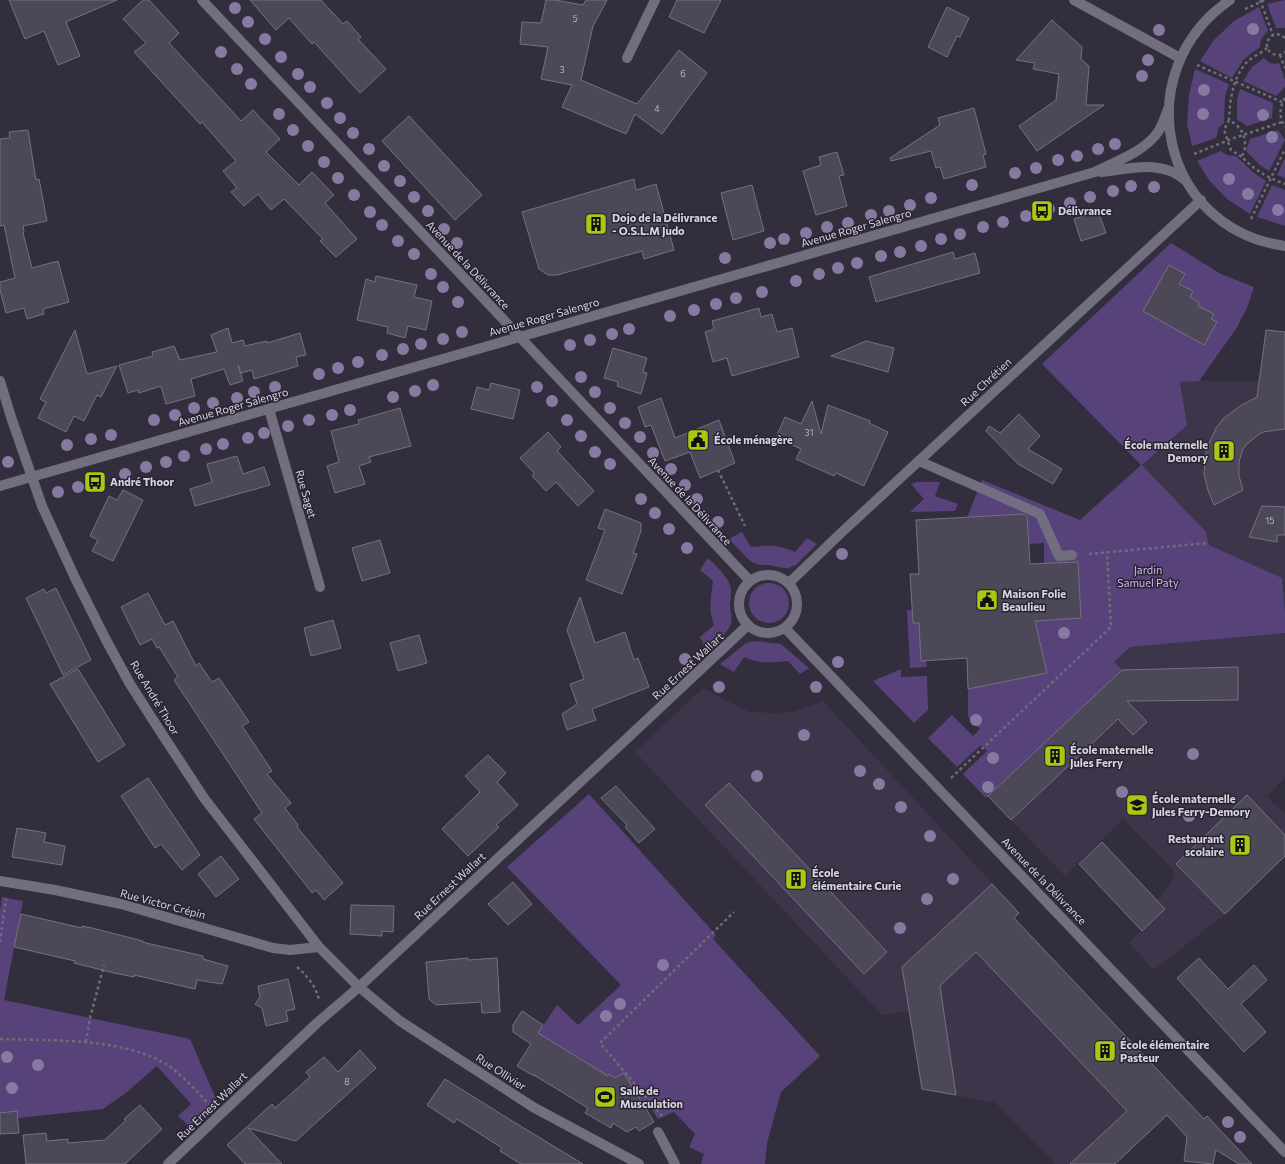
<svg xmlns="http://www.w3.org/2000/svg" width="1285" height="1164" font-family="Commissioner,sans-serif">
  <rect width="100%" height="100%" fill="#332e3d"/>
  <path fill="#3d364b" d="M1180,381H1285V612L1282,578L1209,545L1206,532L1141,465L1187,425Z
    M1285,633V777L1267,797L1285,813V856L1225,914L1154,970L1129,943L1141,931L1079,864L1102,842L1158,901L1172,881L1174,871L1123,819L1065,876L988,796L1122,670L1114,662L1130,647Z
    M703,688L749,712L774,713L793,712L823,701L992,883L1014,918L1185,1098L1115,1164H1055L996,1103L922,1089L909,1011L882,1015L635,752Z"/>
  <path fill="#57437a" d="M1285,0V28H1276L1267,4Z
    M1259,7L1268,31C1263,36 1260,39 1260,47L1244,59L1232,78L1200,61L1214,40L1234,21Z
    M1264,58C1269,63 1272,65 1279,63L1285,80V87L1276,96L1243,81L1252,67Z
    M1195,69L1229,84L1225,96L1224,123L1219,127L1216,138L1192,146L1187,124L1189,95Z
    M1240,89L1273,103L1272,118L1247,126L1243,123L1237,120V100Z
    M1278,130L1285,140L1269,171L1260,165L1246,151L1250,139Z
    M1221,151L1227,155L1236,156L1254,173L1266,181L1250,214L1227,199L1209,180L1197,161Z
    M1285,158V178L1277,175Z
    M1272,185L1285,190V226L1257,217Z
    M1171,243L1221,274L1254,287L1247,308L1236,329L1199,381L1180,382L1187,425L1142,465L1206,532L1209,545L1282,578L1285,612V633L1130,647L1114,662L1122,670L986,798L963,774L987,751L981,745L957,767L928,738L952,715L973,736L980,729L968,717V689L1047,673L1035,621L1081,618L1078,562L1044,564V543L1029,544L1027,514L967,518L982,480L1080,520L1141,465L1042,364Z
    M917,482H940L935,496L958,504L955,511L910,512L924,499L911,484Z
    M742,532L751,547C768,545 779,545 795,552L807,538L817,544L796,565L789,568H784L769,565H760L754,563L749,560L729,539Z
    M708,558C715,565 731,579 731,590C731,596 730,602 730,608C731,615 733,620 730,626C724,636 715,644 707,652L700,637L714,625C708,610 711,596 713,581L700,570Z
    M749 603a20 20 0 1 1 40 0a20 20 0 1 1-40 0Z
    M907,610H912L913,623H919L921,660H926L927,667L910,668Z
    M755,641L781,644L809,668L800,674L788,661C772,663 759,664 744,657L734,672L720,664L746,643Z
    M901,669V677L927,676L928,710L914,723L873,681Z
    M589,794L716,935L713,939L820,1056L781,1092L767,1143L765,1164H701L704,1154L689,1147L695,1134L674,1112L658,1119L651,1108L647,1110L632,1085L630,1087L609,1074L608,1076L543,1080L534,1076L544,1059L528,1048L557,1005L578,1025L621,985L507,867Z
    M2,897L23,901L4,1000L190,1039L217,1101L190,1127L178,1116L191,1104L157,1066L127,1092L103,1109L18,1118L0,1113V911Z"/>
  <path fill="#4c4857" stroke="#767182" d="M9,0H117L66,22L80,56L58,65L44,31L25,39Z
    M143,0H149L179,33L169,43L241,121L253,110L280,139L266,152L299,185L312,172L334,195L325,203L357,239L336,257L320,241L323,239L284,199L271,210L258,194L244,206L231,192L237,188L223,171L236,161L202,122L200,124L134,52L146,43L123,19Z
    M250,0H321L343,24L347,21L361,37L358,39L386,69L360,93L314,42L312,44L289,18L276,30Z
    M546,0H555L583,5L586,0H607L593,26L581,80L637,104L679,50L707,73L662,134L635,114L626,134L562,107L572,85L541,79L548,47L520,44L522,22L541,23Z
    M677,0H721L704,33L669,17Z
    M947,7L969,18L960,37L957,36L947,57L928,47Z
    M1052,20L1082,47L1081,59L1089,66L1086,105H1104L1037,151L1019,126L1056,100L1059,74L1033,69L1035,63L1016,60Z
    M974,108L986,154L983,155L986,167L944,179L940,167L936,168L931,151L891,161L890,158L940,125L938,118Z
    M409,116L482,195L455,220L382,141Z
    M28,130L36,180L39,179L47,221L23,226L24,232L23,233L32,268L58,261L69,302L43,309L44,314L27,319L24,308L6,313L0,290V282L15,278L4,225L0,226V139L10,138L9,132Z
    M837,152L844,175L839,176L847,206L816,215L803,171L821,165L819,157Z
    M634,179L636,190L656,184L674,250L644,259L642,251L557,275H548L539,269L522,212Z
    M752,185L764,231L733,240L721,193Z
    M1098,211L1106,233L1081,241L1074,219Z
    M953,252L955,259L975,253L980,273L876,302L869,277Z
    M1169,265L1185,274L1179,284L1193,291L1190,297L1200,303L1198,306L1214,314L1211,319L1217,322L1204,345L1143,311Z
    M376,276L417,285L414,297L432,301L426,330L408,326L405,338L387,333L388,327L357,320L366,279L375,282Z
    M759,308L761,317L772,314L777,332L792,328L799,357L732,376L727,358L713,362L705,332L714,329L712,321Z
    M228,328L232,343L243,340L245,346L267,341V343L300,333L306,355L296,357L298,366L254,379L252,370L241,373L238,365L243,381L230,385L224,369L191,379L195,396L166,404L161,386L139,393L138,390L128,393L119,365L153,356L152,352L174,346L180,360L217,352L211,335Z
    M75,330L87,374L117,366L101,397L97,395L84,421L74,416L66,432L38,418L46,402L40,399Z
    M1266,330L1285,332V429L1263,432L1258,435L1247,444L1243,449L1239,462V476L1243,490L1214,505L1208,490L1204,474L1205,458L1207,448L1216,428L1223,419L1240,406L1257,397Z
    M866,341L894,348L888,372L831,356Z
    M613,348L647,358L643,372L647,373L641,394L617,386L618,382L604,378Z
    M491,383L520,390L513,419L471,409L477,387L489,390Z
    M661,398L675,438L719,420L735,463L700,478L690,452L665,461L651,425L645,427L638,407Z
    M812,401L821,434L828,405L870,421L869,423L888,432L864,486L836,473L834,476L796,459L801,449L776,437L785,417L801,424Z
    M400,408L411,446L369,457L371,462L359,466L365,484L335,493L327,466L339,462L331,431L359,424L358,420Z
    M1019,414L1040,436L1028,449L1062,469L1053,484L1018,464L986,431L989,426L1000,433Z
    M548,432L561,447L557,451L594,491L578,506L556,482L546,491L532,476L534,473L520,458Z
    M237,456L243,474L264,467L270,485L195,506L190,489L212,482L207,464Z
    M123,490L143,500L113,561L92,551L98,540L90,536L109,496L117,500Z
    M1262,506L1285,507V535H1277V542L1249,537Z
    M605,509L641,523V531L633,553L637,554L622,594L586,580L605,530L598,528Z
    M1025,514L1027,516L1030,564L1078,562L1081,618L1035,621L1047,673L968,689L967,658L921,661L919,623H913L910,574H919L916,520Z
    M380,540L390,573L362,581L352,548Z
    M56,588L91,660L63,675L26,598L44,589L46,593Z
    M148,593L165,625L173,621L196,666L199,663L212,682L219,678L237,704L249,722L242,726L272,771L267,774L291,803L285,808L298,825L297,827L343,883L324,900L316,890L312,893L254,819L262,813L174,680L178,677L159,647L157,648L152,639L140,645L121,607Z
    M580,597L595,643L625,632L634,660L638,658L649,687L592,709L596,720L567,730L562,714L577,704L570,684L584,679L567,630Z
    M333,620L341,648L311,656L304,628Z
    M419,635L427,663L398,671L390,643Z
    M1238,667V700L1127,701L1147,722L1133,735L1118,719L1011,820L988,796L1122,670Z
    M78,669L125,745L98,762L50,684Z
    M488,755L506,773L497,782L518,805L496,825L499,827L468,856L442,829L480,792L465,776Z
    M148,778L200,855L182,870L161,844L155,848L121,796Z
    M729,783L887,952L864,974L705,805Z
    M616,786L655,829L639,843L625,827L627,825L601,798Z
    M1247,795L1285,835V856L1225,914L1176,864Z
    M17,828L46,833L44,842L65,846L62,865L12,857Z
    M1102,842L1165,909L1142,931L1079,864Z
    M221,856L239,879L216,897L198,874Z
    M513,882L532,904L508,925L488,904Z
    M992,884L1019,913L1014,918L1204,1119L1207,1116L1252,1164H1239L1216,1150L1213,1164L1184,1161L1187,1137L1167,1115L1115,1164H1070L1127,1111L976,952L940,986L956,1095L922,1089L902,967Z
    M351,905L394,906L393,932L382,931V936L350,934Z
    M21,914L82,928V926L92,928L143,941L142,942L203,956V959L228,966L222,984L197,980L195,989L134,975V977L114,973L74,963L75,961L14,947Z
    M468,958V960L497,958L500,1012L482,1013L481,1002L436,1005L429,999L426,962Z
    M1199,958L1228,989L1254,965L1267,980L1241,1004L1266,1032L1244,1052L1177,978Z
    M288,979L295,1009L286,1011L288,1021L266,1026L262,1008L255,1004L260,997L258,986Z
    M522,1011L543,1025L538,1033L608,1076L609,1074L615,1078L624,1073L654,1122L639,1131L636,1127L627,1132L613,1123L611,1128L585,1113L588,1108L534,1075V1076L517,1066L531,1044L513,1032V1025Z
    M360,1050L376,1068L296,1141L248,1128L282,1164H245L227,1145L272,1104L275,1108L310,1077L306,1072L324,1057L338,1072Z
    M445,1079L504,1116L583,1164H521L500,1151L502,1148L457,1119L454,1123L427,1105Z
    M140,1105L162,1129L125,1164H26L23,1135L46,1133L47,1141L68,1139V1143L105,1140L126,1120L124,1119Z
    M17,1111L19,1133L0,1134V1113Z"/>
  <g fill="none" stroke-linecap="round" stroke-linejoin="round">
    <path stroke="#6f6b78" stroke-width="2.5" stroke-dasharray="3 3" stroke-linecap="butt" d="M1260,0L1273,35
      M1245,9L1265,0
      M1285,38C1272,26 1259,47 1273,54C1277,56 1281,55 1285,52
      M1267,48C1261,53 1252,57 1246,63C1232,80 1230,100 1229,120C1238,125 1245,132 1245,144C1246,148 1243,153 1242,157C1256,171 1266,177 1285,184
      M1280,55L1285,68
      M1197,65L1282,102
      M1285,98C1279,107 1279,118 1285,127
      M1229,120L1224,130L1231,150L1242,157
      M1194,154L1234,138L1282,122
      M1251,219L1285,149
      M718,470L745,526
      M1089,554L1208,543
      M951,778L1111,627L1107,552
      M0,942L6,899
      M297,967C307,976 316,986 319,1000
      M0,1039C53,1041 119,1037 166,1064C177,1070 200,1094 208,1104
      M86,1042L90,1018L104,965
      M662,1116L600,1043L734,912"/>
    <path stroke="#736e7f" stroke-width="10" d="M919,461L1040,514L1059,556L1072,555
      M658,1132L675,1164"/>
    <path stroke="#736e7f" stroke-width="10" d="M202,0L750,581
      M1074,0L1180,58
      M627,58L655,0
      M0,381L11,417L42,506L75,578L105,638L130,684L162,734L204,798L319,947L359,987L400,1021L533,1107L639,1164
      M269,409L320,587
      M739 604a29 29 0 1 1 58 0a29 29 0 1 1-58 0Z
      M789,583L842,532L1201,200
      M785,628L1285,1152
      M0,881L55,890L121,904L273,948L290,950L319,947
      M168,1164L317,1023L359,987L619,746L748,625"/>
    <path stroke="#736e7f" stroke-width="10" d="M1230,0C1127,71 1160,229 1285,246
      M1101,172C1129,169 1162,159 1185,180
      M0,486L1095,172C1116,161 1144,152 1158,132C1163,124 1165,117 1168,109"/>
  </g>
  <g fill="#877aa1">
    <circle cx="235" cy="8" r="6"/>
    <circle cx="248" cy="22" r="6"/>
    <circle cx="1253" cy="29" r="6"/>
    <circle cx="1159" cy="30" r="6"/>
    <circle cx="265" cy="39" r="6"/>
    <circle cx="221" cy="52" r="6"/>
    <circle cx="281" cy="57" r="6"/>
    <circle cx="1148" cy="60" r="6"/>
    <circle cx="237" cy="69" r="6"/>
    <circle cx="298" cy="74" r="6"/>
    <circle cx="1142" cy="76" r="6"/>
    <circle cx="251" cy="84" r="6"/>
    <circle cx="310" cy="87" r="6"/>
    <circle cx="1204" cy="90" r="6"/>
    <circle cx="327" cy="103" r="6"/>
    <circle cx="279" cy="114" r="6"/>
    <circle cx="1203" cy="114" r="6"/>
    <circle cx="1263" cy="115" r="6"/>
    <circle cx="340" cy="118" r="6"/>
    <circle cx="293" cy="130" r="6"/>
    <circle cx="353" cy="133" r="6"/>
    <circle cx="1272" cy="137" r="6"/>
    <circle cx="1115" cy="144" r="6"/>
    <circle cx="308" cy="146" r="6"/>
    <circle cx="369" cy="149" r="6"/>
    <circle cx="1098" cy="149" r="6"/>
    <circle cx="1077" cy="156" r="6"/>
    <circle cx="1058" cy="160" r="6"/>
    <circle cx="324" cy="162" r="6"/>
    <circle cx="384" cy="166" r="6"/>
    <circle cx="1036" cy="168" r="6"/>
    <circle cx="1015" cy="173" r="6"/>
    <circle cx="338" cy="178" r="6"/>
    <circle cx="1229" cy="179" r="6"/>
    <circle cx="400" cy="181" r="6"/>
    <circle cx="972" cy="185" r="6"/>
    <circle cx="1131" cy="186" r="6"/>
    <circle cx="1154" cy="187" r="6"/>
    <circle cx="1113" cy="191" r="6"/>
    <circle cx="1248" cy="194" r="6"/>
    <circle cx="354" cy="195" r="6"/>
    <circle cx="414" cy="197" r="6"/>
    <circle cx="1090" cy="197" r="6"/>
    <circle cx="931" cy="198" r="6"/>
    <circle cx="1070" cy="203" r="6"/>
    <circle cx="910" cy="205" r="6"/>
    <circle cx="1049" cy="209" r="6"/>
    <circle cx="1278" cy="210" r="6"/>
    <circle cx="428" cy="211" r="6"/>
    <circle cx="889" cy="211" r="6"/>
    <circle cx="370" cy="212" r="6"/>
    <circle cx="871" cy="215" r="6"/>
    <circle cx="1026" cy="216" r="6"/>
    <circle cx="1003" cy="222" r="6"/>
    <circle cx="848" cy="223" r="6"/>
    <circle cx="382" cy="225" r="6"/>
    <circle cx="827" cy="227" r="6"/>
    <circle cx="983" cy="227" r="6"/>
    <circle cx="444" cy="229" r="6"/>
    <circle cx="806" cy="233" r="6"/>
    <circle cx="960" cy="234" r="6"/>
    <circle cx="784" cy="239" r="6"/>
    <circle cx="941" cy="239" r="6"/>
    <circle cx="398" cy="241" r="6"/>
    <circle cx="457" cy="243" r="6"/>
    <circle cx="770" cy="243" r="6"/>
    <circle cx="921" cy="246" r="6"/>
    <circle cx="900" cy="252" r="6"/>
    <circle cx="414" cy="254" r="6"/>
    <circle cx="881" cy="256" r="6"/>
    <circle cx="725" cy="258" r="6"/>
    <circle cx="857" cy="263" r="6"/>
    <circle cx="838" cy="268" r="6"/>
    <circle cx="431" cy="274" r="6"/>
    <circle cx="819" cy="274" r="6"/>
    <circle cx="796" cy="281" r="6"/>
    <circle cx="443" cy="287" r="6"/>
    <circle cx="762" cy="292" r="6"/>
    <circle cx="736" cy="298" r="6"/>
    <circle cx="458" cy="302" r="6"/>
    <circle cx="716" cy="304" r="6"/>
    <circle cx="694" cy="310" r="6"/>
    <circle cx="670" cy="316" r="6"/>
    <circle cx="629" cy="329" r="6"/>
    <circle cx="462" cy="332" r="6"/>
    <circle cx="612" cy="334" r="6"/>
    <circle cx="443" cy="339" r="6"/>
    <circle cx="590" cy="340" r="6"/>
    <circle cx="421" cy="344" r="6"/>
    <circle cx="570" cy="345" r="6"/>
    <circle cx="403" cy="349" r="6"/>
    <circle cx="382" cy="355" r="6"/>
    <circle cx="358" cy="362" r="6"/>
    <circle cx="338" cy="368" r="6"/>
    <circle cx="319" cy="374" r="6"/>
    <circle cx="581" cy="377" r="6"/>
    <circle cx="433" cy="385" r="6"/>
    <circle cx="275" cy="387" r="6"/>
    <circle cx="537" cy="387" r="6"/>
    <circle cx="415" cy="391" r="6"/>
    <circle cx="254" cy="392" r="6"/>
    <circle cx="595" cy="392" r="6"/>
    <circle cx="393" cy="397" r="6"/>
    <circle cx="237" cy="398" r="6"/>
    <circle cx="552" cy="401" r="6"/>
    <circle cx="213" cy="403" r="6"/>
    <circle cx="194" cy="408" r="6"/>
    <circle cx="610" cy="408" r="6"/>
    <circle cx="350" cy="410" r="6"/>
    <circle cx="175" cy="415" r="6"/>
    <circle cx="332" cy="415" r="6"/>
    <circle cx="154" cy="420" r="6"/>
    <circle cx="309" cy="420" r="6"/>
    <circle cx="567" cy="420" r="6"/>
    <circle cx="625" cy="423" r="6"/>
    <circle cx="288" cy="426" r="6"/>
    <circle cx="264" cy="433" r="6"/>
    <circle cx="111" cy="435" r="6"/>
    <circle cx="581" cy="436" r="6"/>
    <circle cx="640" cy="437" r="6"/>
    <circle cx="248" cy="438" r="6"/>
    <circle cx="91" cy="439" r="6"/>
    <circle cx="223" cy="444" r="6"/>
    <circle cx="67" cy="445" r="6"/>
    <circle cx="206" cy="449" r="6"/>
    <circle cx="595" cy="452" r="6"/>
    <circle cx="653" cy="453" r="6"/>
    <circle cx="184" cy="456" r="6"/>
    <circle cx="8" cy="462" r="6"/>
    <circle cx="166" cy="462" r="6"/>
    <circle cx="610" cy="464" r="6"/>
    <circle cx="146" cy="467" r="6"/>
    <circle cx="671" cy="469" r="6"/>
    <circle cx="125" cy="474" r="6"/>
    <circle cx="685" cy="485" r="6"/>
    <circle cx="78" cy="487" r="6"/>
    <circle cx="58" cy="492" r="6"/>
    <circle cx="641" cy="499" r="6"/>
    <circle cx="697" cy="499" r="6"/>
    <circle cx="655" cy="513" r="6"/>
    <circle cx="718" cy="522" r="6"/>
    <circle cx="669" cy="529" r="6"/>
    <circle cx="687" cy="548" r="6"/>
    <circle cx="842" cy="554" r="6"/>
    <circle cx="1064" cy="633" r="6"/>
    <circle cx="685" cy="659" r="6"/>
    <circle cx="838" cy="662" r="6"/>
    <circle cx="719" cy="687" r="6"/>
    <circle cx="816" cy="687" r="6"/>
    <circle cx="976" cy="720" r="6"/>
    <circle cx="804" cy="735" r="6"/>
    <circle cx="1193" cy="754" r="6"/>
    <circle cx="993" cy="758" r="6"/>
    <circle cx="860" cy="771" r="6"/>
    <circle cx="757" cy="776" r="6"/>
    <circle cx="879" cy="784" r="6"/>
    <circle cx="988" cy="787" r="6"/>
    <circle cx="1122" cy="792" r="6"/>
    <circle cx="901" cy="807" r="6"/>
    <circle cx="1189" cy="816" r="6"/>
    <circle cx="930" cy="836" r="6"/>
    <circle cx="953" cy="879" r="6"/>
    <circle cx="927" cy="899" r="6"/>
    <circle cx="900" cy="928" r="6"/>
    <circle cx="663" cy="965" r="6"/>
    <circle cx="620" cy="1004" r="6"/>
    <circle cx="606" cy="1016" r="6"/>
    <circle cx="7" cy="1057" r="6"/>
    <circle cx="38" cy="1065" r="6"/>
    <circle cx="12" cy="1088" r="6"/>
    <circle cx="1228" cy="1122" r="6"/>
    <circle cx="1240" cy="1137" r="6"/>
  </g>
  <defs>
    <g id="bus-square" transform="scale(1.15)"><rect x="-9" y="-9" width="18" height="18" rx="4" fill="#abc614" stroke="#292433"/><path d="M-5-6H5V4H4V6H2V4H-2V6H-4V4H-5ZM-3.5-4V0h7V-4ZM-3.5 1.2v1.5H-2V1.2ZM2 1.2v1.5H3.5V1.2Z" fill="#111"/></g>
    <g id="building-square" transform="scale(1.15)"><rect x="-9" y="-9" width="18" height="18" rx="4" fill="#abc614" stroke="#292433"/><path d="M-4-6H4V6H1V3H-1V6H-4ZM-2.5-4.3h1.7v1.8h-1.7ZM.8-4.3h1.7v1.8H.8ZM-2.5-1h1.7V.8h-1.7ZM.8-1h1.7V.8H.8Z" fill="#111"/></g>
    <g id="civic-square" transform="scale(1.15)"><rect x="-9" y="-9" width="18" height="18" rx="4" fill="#abc614" stroke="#292433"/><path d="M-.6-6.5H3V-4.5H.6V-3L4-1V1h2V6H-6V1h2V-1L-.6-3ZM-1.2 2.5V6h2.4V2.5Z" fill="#111"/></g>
    <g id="school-square" transform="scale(1.15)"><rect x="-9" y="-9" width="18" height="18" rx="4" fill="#abc614" stroke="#292433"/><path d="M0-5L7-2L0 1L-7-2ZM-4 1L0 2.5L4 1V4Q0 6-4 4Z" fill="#111"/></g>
    <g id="stadium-square" transform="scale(1.15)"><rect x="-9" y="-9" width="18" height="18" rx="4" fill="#abc614" stroke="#292433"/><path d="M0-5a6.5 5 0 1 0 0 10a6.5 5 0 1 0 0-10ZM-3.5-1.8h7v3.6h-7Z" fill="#111"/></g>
  </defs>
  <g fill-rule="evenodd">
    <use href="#bus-square" x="1042" y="211"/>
    <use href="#building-square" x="596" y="224"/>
    <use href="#civic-square" x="698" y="440"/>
    <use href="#building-square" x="1224" y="451"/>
    <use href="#bus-square" x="95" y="482"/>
    <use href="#civic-square" x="987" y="600"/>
    <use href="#building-square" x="1055" y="756"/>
    <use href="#school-square" x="1137" y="805"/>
    <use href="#building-square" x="1240" y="845"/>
    <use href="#building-square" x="796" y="879"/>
    <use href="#building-square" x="1105" y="1051"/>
    <use href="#stadium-square" x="605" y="1097"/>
  </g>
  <g text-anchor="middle" stroke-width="3" stroke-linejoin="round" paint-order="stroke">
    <g font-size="9" fill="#b5b2bd">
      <text x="575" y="22">5</text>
      <text x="562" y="73">3</text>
      <text x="683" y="77">6</text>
      <text x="657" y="112">4</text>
      <text x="809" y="436">31</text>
      <text x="1270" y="524">15</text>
      <text x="347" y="1085">8</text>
    </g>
    <g font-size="11" font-weight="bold" fill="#d8d5df" stroke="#292433" text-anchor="start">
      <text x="1058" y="215">Délivrance</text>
      <text x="612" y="222">Dojo de la Délivrance<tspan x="612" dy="13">- O.S.L.M Judo</tspan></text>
      <text x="714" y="444">École ménagère</text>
      <text x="1208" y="449" text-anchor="end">École maternelle<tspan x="1208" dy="13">Demory</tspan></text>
      <text x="110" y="486">André Thoor</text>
      <text x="1002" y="598">Maison Folie<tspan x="1002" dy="13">Beaulieu</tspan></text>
      <text x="1070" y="754">École maternelle<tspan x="1070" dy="13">Jules Ferry</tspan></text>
      <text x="1152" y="803">École maternelle<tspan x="1152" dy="13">Jules Ferry-Demory</tspan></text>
      <text x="1224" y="843" text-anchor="end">Restaurant<tspan x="1224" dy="13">scolaire</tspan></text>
      <text x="812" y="877">École<tspan x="812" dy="13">élémentaire Curie</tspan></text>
      <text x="1120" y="1049">École élémentaire<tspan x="1120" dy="13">Pasteur</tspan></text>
      <text x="620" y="1095">Salle de<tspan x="620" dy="13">Musculation</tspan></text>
    </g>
    <g font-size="11" fill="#d8d5df" stroke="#292433">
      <text transform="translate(856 228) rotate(-16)" y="4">Avenue Roger Salengro</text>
      <text transform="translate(468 265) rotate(47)" y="4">Avenue de la Délivrance</text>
      <text transform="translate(544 317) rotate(-16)" y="4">Avenue Roger Salengro</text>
      <text transform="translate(986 382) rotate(-43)" y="4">Rue Chrétien</text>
      <text transform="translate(233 407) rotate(-16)" y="4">Avenue Roger Salengro</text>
      <text transform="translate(306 494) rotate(74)" y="4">Rue Saget</text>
      <text transform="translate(690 501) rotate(47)" y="4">Avenue de la Délivrance</text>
      <text transform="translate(688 666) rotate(-43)" y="4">Rue Ernest Wallart</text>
      <text transform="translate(155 698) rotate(59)" y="4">Rue André Thoor</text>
      <text transform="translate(1044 881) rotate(46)" y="4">Avenue de la Délivrance</text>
      <text transform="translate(450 886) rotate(-43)" y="4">Rue Ernest Wallart</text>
      <text transform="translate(163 904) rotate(15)" y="4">Rue Victor Crépin</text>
      <text transform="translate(501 1072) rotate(33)" y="4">Rue Ollivier</text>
      <text transform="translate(212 1106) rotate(-44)" y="4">Rue Ernest Wallart</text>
    </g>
    <g font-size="11" fill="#cbb9f2" stroke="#292433">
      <text x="1148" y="574">Jardin<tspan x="1148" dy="13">Samuel Paty</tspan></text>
    </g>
  </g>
</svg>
